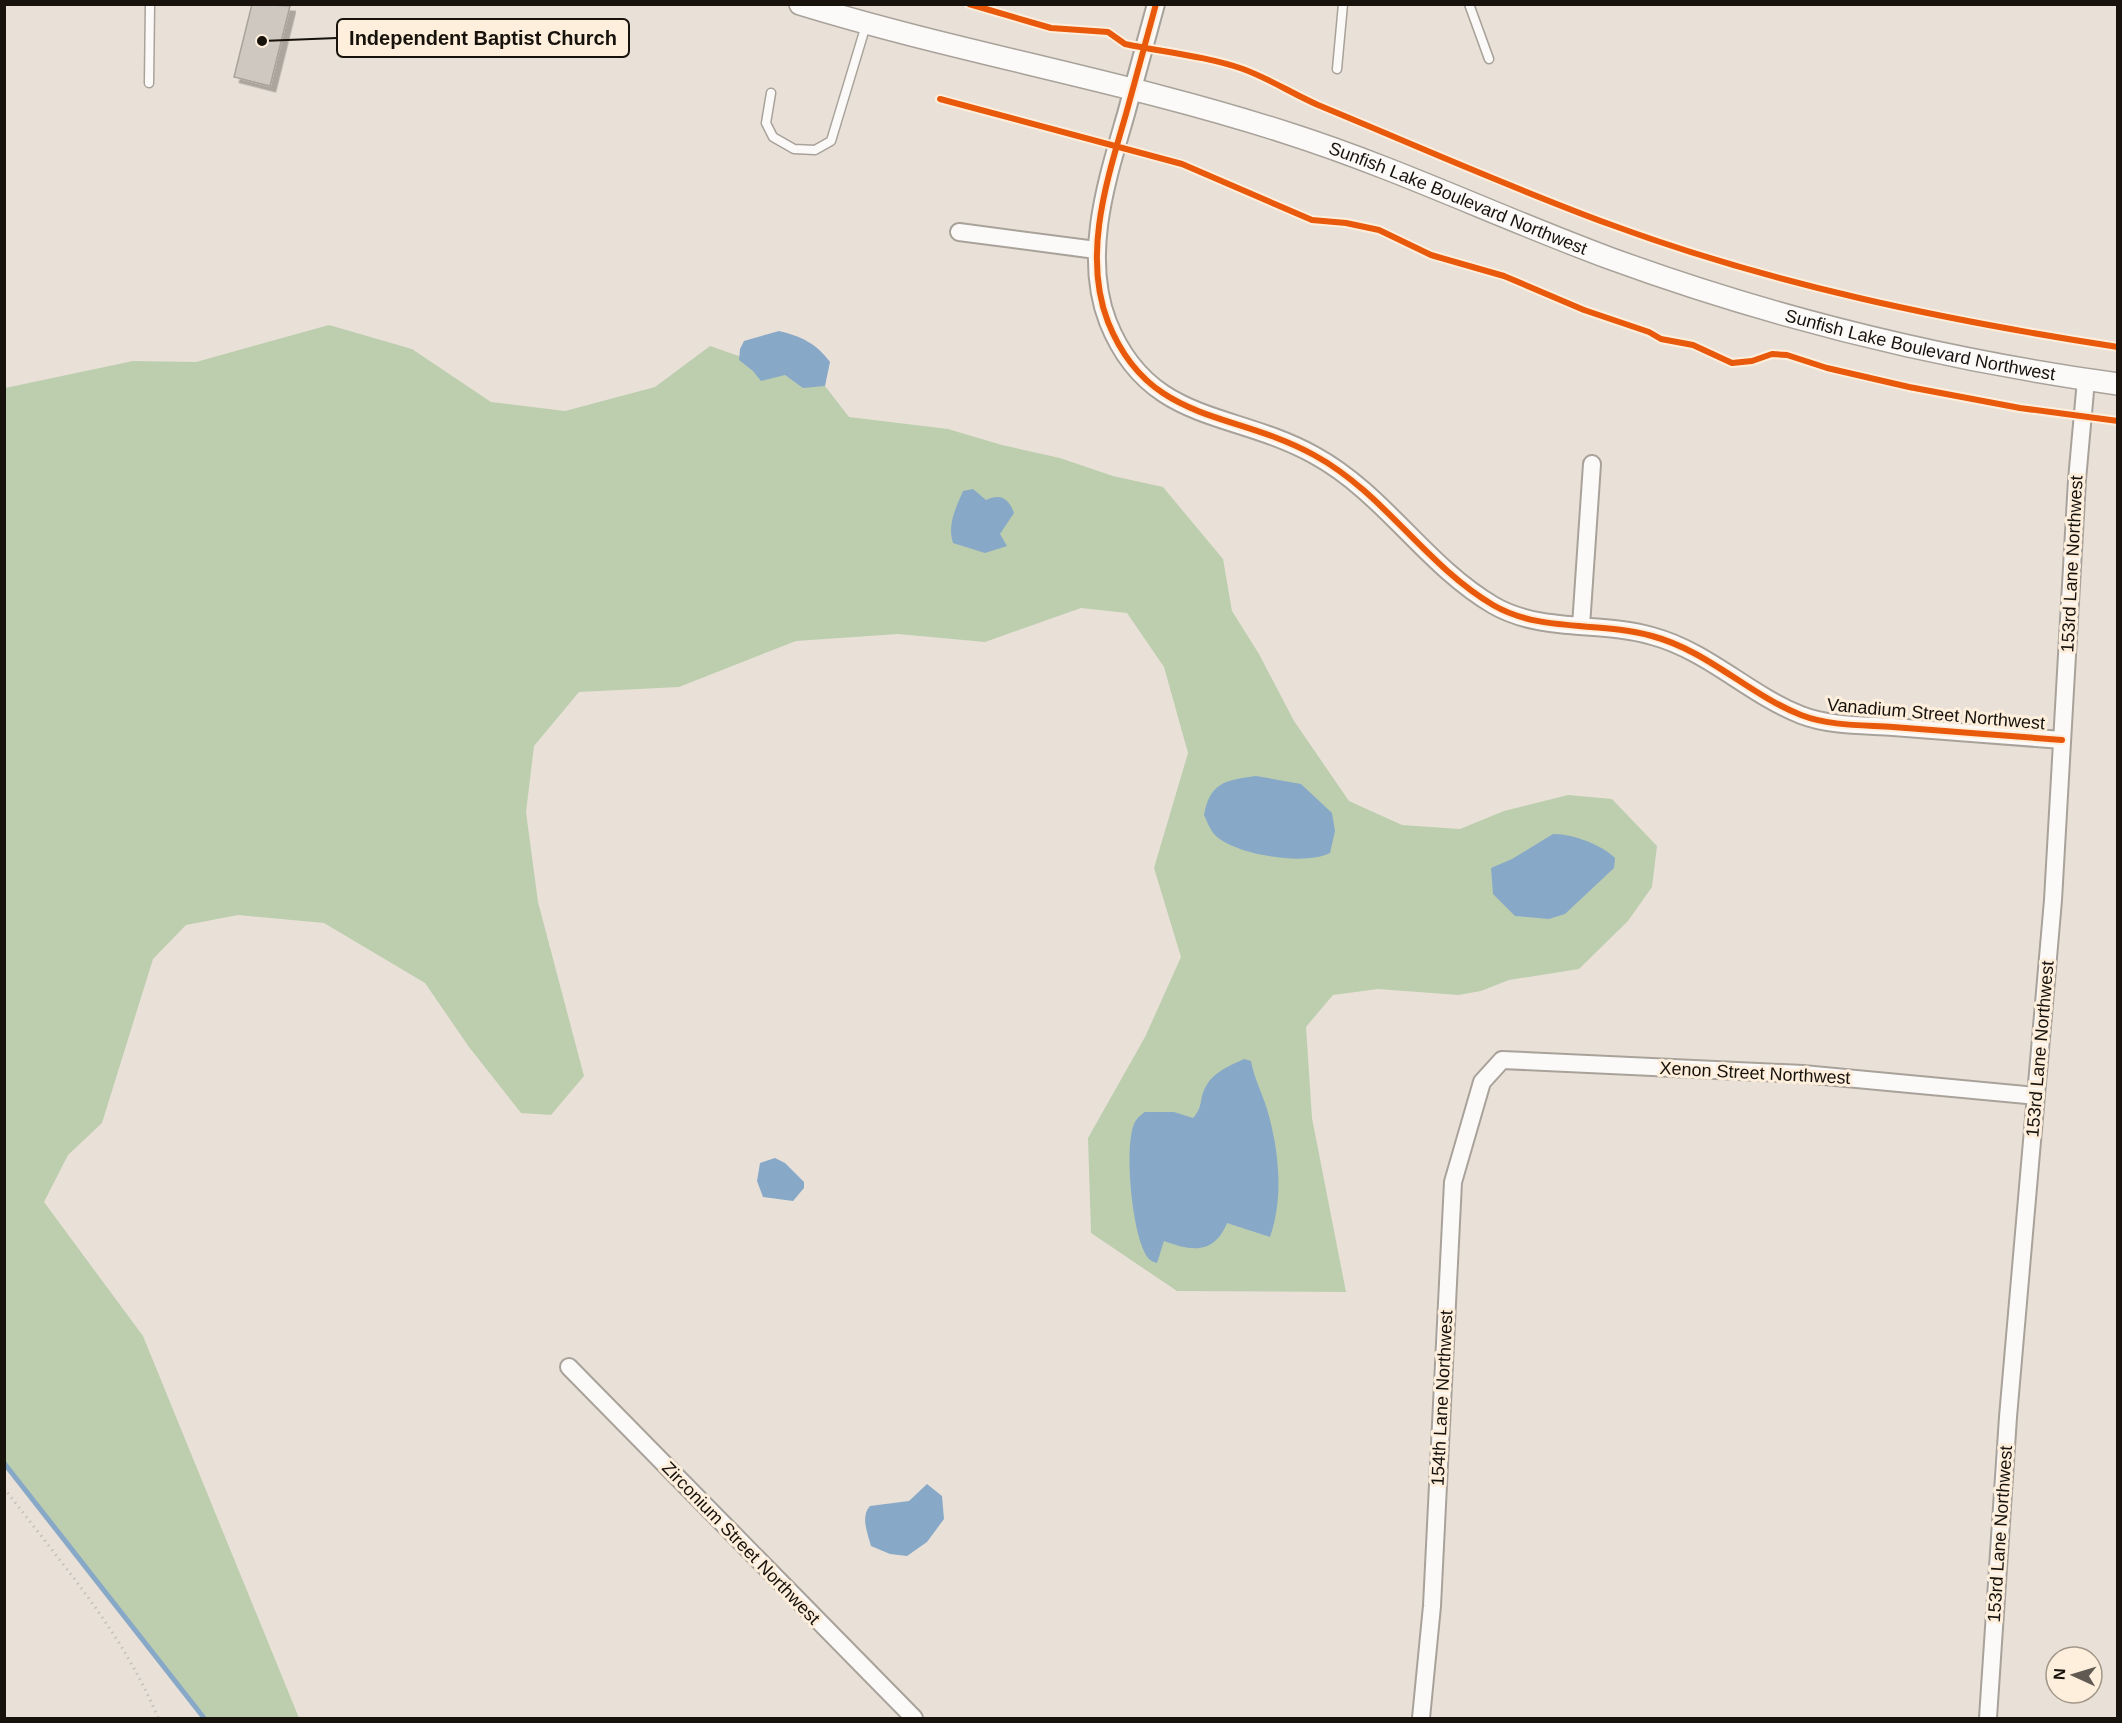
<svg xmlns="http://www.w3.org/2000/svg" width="2122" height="1723" font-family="Arial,sans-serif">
  <defs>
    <filter id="shadow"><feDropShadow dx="5.5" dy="5.5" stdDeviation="0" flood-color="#0004"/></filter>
  </defs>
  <rect width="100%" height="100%" fill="#e9e1d7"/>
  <path fill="#bdceaf" d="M329,325L412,349L491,402L565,411L655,387L710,346L825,386L849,417L948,429L1002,445L1060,458L1113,476L1163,487L1223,559L1232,611L1259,654L1294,721L1349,801L1402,825L1460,829L1504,811L1568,795L1612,799L1657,846L1652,887L1628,921L1579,969L1509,980L1481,991L1458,995L1378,989L1333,995L1306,1027L1312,1118L1346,1292L1177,1291L1091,1233L1088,1138L1145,1037L1181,957L1154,868L1188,753L1164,667L1127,613L1081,608L985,642L898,634L796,641L679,687L579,692L534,746L526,812L538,902L584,1076L551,1115L521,1113L469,1047L425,983L324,923L238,915L186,925L153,959L102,1123L68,1155L44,1202L143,1336L299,1718H204L5,1463V388L133,361L196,362Z"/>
  <path fill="#88a8c8" d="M779,331C801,336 817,344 830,362L825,386L803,388L785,375L761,381L753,371L739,360L740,349L744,341Z
    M973,489L986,500C1001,493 1009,499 1014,513L1000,534L1007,546L985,553L953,543C947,524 956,508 963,491Z
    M1256,776L1301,784L1332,813L1335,831L1330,853C1305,866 1235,855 1215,835C1210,830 1207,821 1204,815C1210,782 1226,780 1256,776Z
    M1553,834C1570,833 1603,845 1615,858L1614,868L1565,914L1549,919L1515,916L1493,894L1491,868L1512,859Z
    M1244,1059L1251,1061C1254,1078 1262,1093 1267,1109C1279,1150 1284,1197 1270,1237L1227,1223C1214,1255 1191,1251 1164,1241L1157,1263C1154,1262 1151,1261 1149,1259C1132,1241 1123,1143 1135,1122C1137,1118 1142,1114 1145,1112H1174L1193,1118C1200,1110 1200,1106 1202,1096C1208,1074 1225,1068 1244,1059Z
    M775,1158L785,1163L804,1182V1188L793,1201L763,1197L757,1181L760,1163Z
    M927,1484L942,1496L944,1519L927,1542L907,1556L890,1554L871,1546C868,1534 860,1517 870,1506L909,1501Z"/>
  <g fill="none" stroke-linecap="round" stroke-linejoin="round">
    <path stroke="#88a8c8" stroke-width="5" d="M4,1463L204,1718"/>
  </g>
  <path fill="#cec8c0" stroke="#a9a39b" stroke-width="1.5" filter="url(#shadow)" d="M252,4L290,6L270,86L234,77Z"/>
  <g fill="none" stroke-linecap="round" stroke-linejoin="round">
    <g stroke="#a8a29a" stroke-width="11">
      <path id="service" d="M1469,4L1489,59
        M1337,69L1343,4
        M149,83L150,4
        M771,93L766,123L773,137L794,149L815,150L831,141L866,25"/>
    </g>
    <g stroke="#a8a29a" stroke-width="20">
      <path id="minor" d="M1156,4C1146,41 1136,77 1126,114C1107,180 1082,255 1108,322C1149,425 1233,410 1314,455C1384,493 1425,565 1493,605C1541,633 1600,621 1652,636C1708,651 1748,694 1801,715C1829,726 1863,725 1893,727C1949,731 2006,736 2062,740
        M959,232L1096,250
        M1581,626L1592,464
        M569,1367L914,1718
        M1421,1718L1432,1606L1453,1182L1482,1082L1502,1060L1803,1074L2036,1096
        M1988,1718L2008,1417L2053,900L2077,480L2086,380"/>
    </g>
    <g stroke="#a8a29a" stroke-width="24">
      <g id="tertiary">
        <path id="s1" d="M800,4C960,53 1127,81 1287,133C1397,168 1501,218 1609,258C1773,318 1945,360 2118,384"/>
      </g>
    </g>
    <path stroke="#c4c1bd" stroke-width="3" stroke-dasharray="1.5 4.5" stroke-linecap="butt" d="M4,1488C60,1562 123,1632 158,1718"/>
    <use href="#service" stroke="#fcfaf9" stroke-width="8"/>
    <use href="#minor" stroke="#fcfaf9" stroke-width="16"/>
    <use href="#tertiary" stroke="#fcfaf9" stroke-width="21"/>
    <g stroke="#feefdd" stroke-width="10">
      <path id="cycleway" d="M969,4L1051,28L1108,32L1125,44C1163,52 1205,56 1243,69C1268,78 1293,94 1318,105C1415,145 1511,188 1609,224C1774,285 1944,320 2118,347
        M1156,4C1146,41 1136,77 1126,114C1107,180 1082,255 1108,322C1149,425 1233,410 1314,455C1384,493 1425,565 1493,605C1541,633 1600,621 1652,636C1708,651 1748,694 1801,715C1829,726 1863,725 1893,727C1949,731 2006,736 2062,740
        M940,99L1182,164L1312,220L1346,223L1379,230L1431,255L1504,276L1584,310L1649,332L1661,339L1693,345L1732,363L1752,361L1772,354L1787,355L1827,368L1909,387L2020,408L2118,421"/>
    </g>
    <use href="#cycleway" stroke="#e8590c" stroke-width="6"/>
  </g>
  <g text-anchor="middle" stroke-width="6" stroke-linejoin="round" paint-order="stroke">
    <g font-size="18" fill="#17120c" stroke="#feefdd">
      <text dy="6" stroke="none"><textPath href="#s1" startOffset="687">Sunfish Lake Boulevard Northwest</textPath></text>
      <text dy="6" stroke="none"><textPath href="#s1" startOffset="1173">Sunfish Lake Boulevard Northwest</textPath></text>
      <text transform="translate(2072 564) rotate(-87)" y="6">153rd Lane Northwest</text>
      <text transform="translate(1936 714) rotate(5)" y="6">Vanadium Street Northwest</text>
      <text transform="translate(2040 1049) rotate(-85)" y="6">153rd Lane Northwest</text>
      <text transform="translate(1755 1073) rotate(3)" y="6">Xenon Street Northwest</text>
      <text transform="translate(1442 1398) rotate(-87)" y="6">154th Lane Northwest</text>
      <text transform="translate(2000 1534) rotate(-86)" y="6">153rd Lane Northwest</text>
      <text transform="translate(741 1543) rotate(46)" y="6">Zirconium Street Northwest</text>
    </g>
  </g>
  <path fill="none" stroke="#17120c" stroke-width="2" d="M262 41L337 38"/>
  <circle fill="#17120c" stroke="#feefdd" stroke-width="2" cx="262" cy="41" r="6"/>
  <rect fill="#feefdd" stroke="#17120c" stroke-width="2" x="337" y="19" width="292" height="38" rx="6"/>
  <g font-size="20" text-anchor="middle" font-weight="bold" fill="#17120c">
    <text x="483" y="45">Independent Baptist Church</text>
  </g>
  <rect width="2122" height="1723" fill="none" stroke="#17120c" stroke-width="12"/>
  <g transform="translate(2074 1675) rotate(274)"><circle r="28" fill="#feefdd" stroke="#a29789" stroke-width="1.5"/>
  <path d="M0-4.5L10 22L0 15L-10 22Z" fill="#605a53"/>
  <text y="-9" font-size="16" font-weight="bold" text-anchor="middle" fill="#17120c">N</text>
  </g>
</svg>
